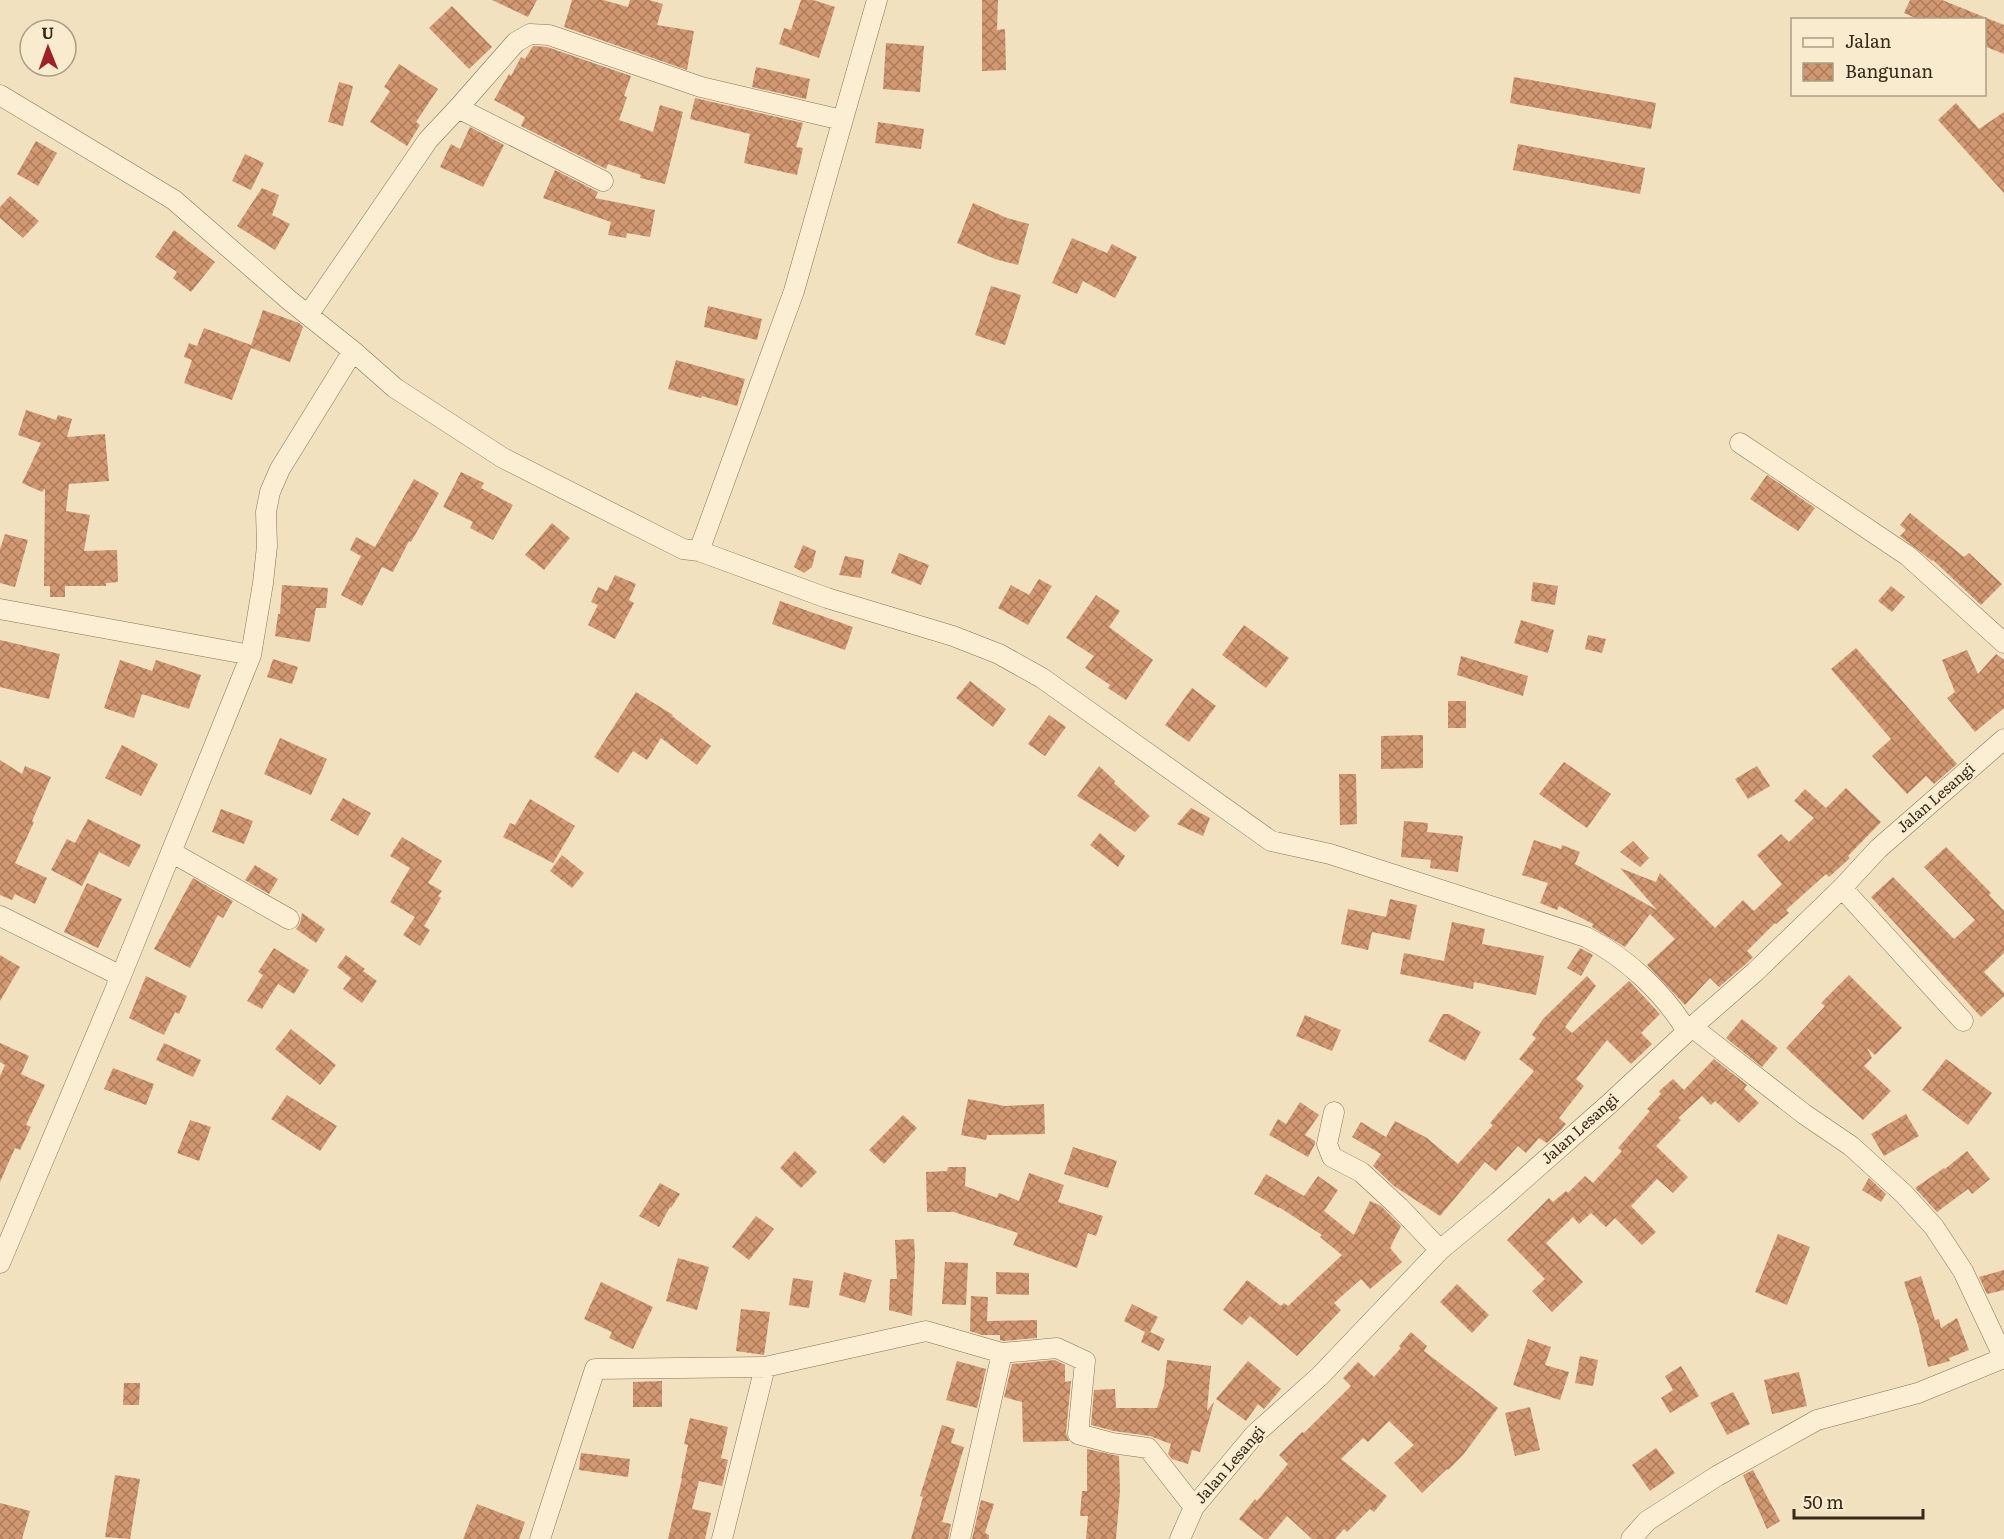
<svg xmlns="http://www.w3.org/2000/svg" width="2004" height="1539" font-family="Literata,serif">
  <defs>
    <pattern id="building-cross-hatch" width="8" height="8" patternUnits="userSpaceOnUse" patternTransform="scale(1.5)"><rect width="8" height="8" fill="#d29871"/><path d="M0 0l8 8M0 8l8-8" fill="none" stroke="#ab7c5c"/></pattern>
  </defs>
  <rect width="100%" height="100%" fill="#f1e1be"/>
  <path fill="url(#building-cross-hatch)" d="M492,0H537L528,17Z
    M572,0H603L628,7L630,0H649L663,4L657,25L694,31L687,70L564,27Z
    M801,0H813L835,7L819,58L779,44L784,28L791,30Z
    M982,0H998L997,30L1005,29L1006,70L982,71Z
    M1910,0H1942L2004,25V54L1984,46V20H1920L1904,13Z
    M452,6L492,47L469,69L429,28Z
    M886,43L924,46L920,92L883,89Z
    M533,46L547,47L631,76L624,96L627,97L619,120L653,132L660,105L683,112L665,184L640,178L641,175L608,164L606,169L521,126L525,117L494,100L509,74L511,76L521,57L525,59Z
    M399,64L438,89L416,122L420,125L407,146L370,122L390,91L384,87Z
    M756,67L810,79L806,99L752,87Z
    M1514,77L1656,103L1651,129L1510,103Z
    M339,82L353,86L343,126L328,122Z
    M695,98L803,123L796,147L803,148L797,175L744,163L750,134L690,119Z
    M1956,103L1979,129L2004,112V193L1938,120Z
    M878,122L924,129L921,149L875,143Z
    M470,127L504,145L483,187L440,167L451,144L460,149Z
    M36,141L57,153L38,186L17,174Z
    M1518,144L1645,168L1640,194L1513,170Z
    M245,154L264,163L251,190L232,181Z
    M555,170L598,192L595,198L655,210L650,237L627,233L626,238L608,235L611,222L543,198Z
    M262,188L279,195L272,215L290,224L275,250L237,226Z
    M10,196L39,221L23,238L0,218V207Z
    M973,203L1007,218L1029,224L1018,265L995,259L957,243Z
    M174,230L215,262L191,292L173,278L177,272L155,257Z
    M1072,238L1107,253L1112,244L1137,257L1115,298L1083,281L1077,294L1052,283Z
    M991,286L1021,295L1005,345L975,335Z
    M708,306L762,319L757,340L704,327Z
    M263,310L299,323L303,327L290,362L251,348L232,400L184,383L192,360L184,357L189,343L197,346L204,328L251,345Z
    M676,360L745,379L737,406L702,396L701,398L668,389Z
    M26,410L56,420L58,415L72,419L67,437L105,434L109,481L69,484L66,511L90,515L84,551L117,550L118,582L106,583V586H65V597H50V586H44L45,488L42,492L22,483L41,443L18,435Z
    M461,472L484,483L481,488L513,505L493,540L470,528L473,522L443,507Z
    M1767,475L1815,508L1798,531L1750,499Z
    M414,479L439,493L411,542L409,541L393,572L382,567L362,606L341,595L361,556L350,550L356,537L375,547Z
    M1910,513L1964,557L1969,553L2002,584L1981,605L1933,560L1932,561L1900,536L1906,530L1900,525Z
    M552,523L570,538L544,570L525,555Z
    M5,534L28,540L15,587L0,583V549Z
    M803,545L816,551L812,567L804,573L794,567Z
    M899,553L929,565L921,585L891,573Z
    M845,556L864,560L861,578L839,575Z
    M615,575L636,584L629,600L634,603L615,639L588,625L598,605L591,602L598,587L607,591Z
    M1039,579L1052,586L1028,625L998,608L1011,585L1029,595Z
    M1533,582L1558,586L1555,605L1531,601Z
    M282,585L328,588L326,608H316L310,642L275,636L278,614H280Z
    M1891,586L1905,597L1892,612L1878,601Z
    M1096,595L1120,611L1109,627L1153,660L1126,700L1108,688L1110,685L1085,668L1094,656L1066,638Z
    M780,601L853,627L845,650L772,624Z
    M1521,620L1554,630L1548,653L1514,643Z
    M1244,625L1289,658L1266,688L1222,655Z
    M1588,635L1606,639L1602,653L1585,649Z
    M0,640L60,654L49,699L0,687Z
    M1856,648L1957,764L1934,784L1926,776L1907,794L1872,756L1891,739L1831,669Z
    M1967,650L1978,674L1996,654L2004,660V708L1975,732L1947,698L1955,692L1942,660Z
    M1461,656L1528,676L1523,696L1457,675Z
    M273,659L298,667L292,684L267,677Z
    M120,660L152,671L156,660L201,675L189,709L142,694L134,718L104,708Z
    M970,681L1006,709L993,727L956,698Z
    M1192,688L1216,706L1189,742L1165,725Z
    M636,692L673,715L672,716L711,746L697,765L661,738L647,760L633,751L618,773L594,757Z
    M1448,701H1466V728H1448Z
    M1049,715L1066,727L1045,756L1028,744Z
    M1423,735V768L1381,769V736Z
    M280,738L327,759L311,795L264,774Z
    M122,745L158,764L141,796L105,778Z
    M0,760L22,774L25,766L51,777L32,821L34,822L15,863L47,878L35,904L15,894L12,900L0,895Z
    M1564,762L1611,794L1587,828L1539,794Z
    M1099,766L1115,781L1114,783L1150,816L1135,832L1077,796Z
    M1757,766L1770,786L1748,799L1735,779Z
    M1339,774H1356L1357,824L1340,825Z
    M1846,788L1881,822L1848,856L1850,858L1829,877L1826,874L1786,910L1789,913L1776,924L1775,923L1747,951L1753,957L1747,963L1719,987L1710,978L1685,1005L1647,965L1675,939L1650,914L1625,947L1592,927L1593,924L1559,906L1557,910L1540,903L1548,883L1522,875L1534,840L1561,849L1562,845L1580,852L1575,864L1657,910L1620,868L1656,882L1660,873L1715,928L1743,900L1754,911L1782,884L1757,855L1781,834L1789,842L1814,818L1794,801L1805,789L1826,808Z
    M343,798L371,813L358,836L330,820Z
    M530,799L575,826L553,863L503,837L510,823L515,825Z
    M1191,808L1210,818L1203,836L1177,824Z
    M221,809L253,821L244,844L212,832Z
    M88,819L141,845L129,867L99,852L82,886L51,870L67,839L75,843Z
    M1404,821L1428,823L1427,832L1463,836L1458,872L1430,868L1431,860L1401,857Z
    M1100,833L1125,856L1118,867L1090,845Z
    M402,837L442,861L428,883L442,891L438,896L441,898L424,926L430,930L420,946L403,935L415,917L390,902L410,868L390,856Z
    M1633,841L1649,858L1640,867L1620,852Z
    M1946,847L1991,893L1989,895L2004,911V953L1984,972L2004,993V996L1981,1017L1871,897L1893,877L1954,939L1975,920L1924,867Z
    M562,855L584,873L572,888L550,871Z
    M255,865L278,879L269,894L245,880Z
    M193,878L233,901L223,918L218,915L190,968L154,949Z
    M87,883L122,899L98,948L64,932Z
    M1390,899L1417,905L1410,940L1372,932L1368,950L1341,944L1348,909L1386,917Z
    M302,913L325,929L316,943L296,929L300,924Z
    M1452,922L1485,929L1482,944L1544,956L1536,995L1474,982L1473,989L1400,974L1404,953L1444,961Z
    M274,948L309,970L294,994L278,984L262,1009L247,1001L263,975L258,972Z
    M1580,948L1593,955L1581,976L1567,968Z
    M0,955L20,967L0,1001Z
    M346,955L365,969L363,971L377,981L362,1003L343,989L351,978L337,967Z
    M1849,975L1902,1028L1875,1055L1867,1048L1872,1058L1864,1066L1891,1091L1863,1120L1786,1048L1825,1006L1821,1003Z
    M146,976L187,996L179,1014L175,1012L164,1035L129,1018Z
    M1587,976L1596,986L1565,1027L1572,1033L1629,981L1660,1014L1641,1033L1652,1044L1631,1064L1607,1040L1576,1079L1584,1086L1559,1118L1566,1124L1560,1131L1547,1143L1539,1138L1526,1153L1518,1146L1496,1171L1485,1162L1440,1216L1394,1186L1373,1166L1381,1154L1352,1137L1361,1122L1386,1137L1395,1121L1427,1138L1458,1164L1493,1125L1490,1123L1534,1071L1519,1059L1536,1038L1532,1035L1543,1019Z
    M1443,1014H1449L1481,1032L1465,1061L1428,1041Z
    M1305,1015L1341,1030L1332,1051L1296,1036Z
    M1742,1019L1778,1048L1762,1067L1726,1038Z
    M291,1029L336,1065L320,1085L275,1049Z
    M0,1043L29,1056L21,1074L45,1085L26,1125L31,1127L20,1150L15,1148L0,1182V1076L5,1065L0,1062Z
    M164,1043L201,1060L193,1077L156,1060Z
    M1714,1059L1747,1085L1744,1089L1759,1103L1739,1123L1715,1101L1711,1105L1702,1096L1678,1118L1681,1120L1656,1146L1688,1177L1673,1193L1657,1179L1631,1206L1656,1232L1642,1245L1615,1218L1606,1227L1591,1213L1579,1224L1573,1217L1546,1243L1583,1282L1552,1312L1532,1291L1545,1279L1507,1240L1549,1198L1553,1202L1566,1191L1568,1193L1585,1176L1593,1183L1622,1151L1618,1148L1650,1111L1647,1109L1661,1094L1659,1091L1673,1079L1684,1090Z
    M1946,1059L1992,1093L1968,1125L1922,1090Z
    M113,1068L154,1084L146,1105L104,1089Z
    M287,1095L337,1126L320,1151L271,1119Z
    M968,1099L1005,1106L1044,1104L1045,1134L987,1135L986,1140L961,1135Z
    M1300,1102L1319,1115L1305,1135L1315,1141V1144L1308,1157L1269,1135L1278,1119L1286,1124Z
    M1906,1114L1919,1136L1884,1156L1871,1134Z
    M903,1115L917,1128L884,1164L869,1150Z
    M190,1120L211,1127L199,1161L177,1153Z
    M1073,1147L1117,1161L1108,1188L1064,1174Z
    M795,1151L817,1172L801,1188L780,1168Z
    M1967,1151L1990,1179L1972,1194L1968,1189L1937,1212L1915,1188L1944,1168L1945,1169Z
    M948,1167H966L965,1186L997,1198L999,1193L1019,1201L1029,1173L1064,1185L1058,1202L1103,1216L1096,1236L1088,1233L1077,1268L1013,1245L1018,1233L954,1212H927L926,1172L947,1171Z
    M1266,1174L1304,1196L1318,1176L1338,1190L1324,1211L1354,1235L1370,1201L1381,1206L1401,1226L1390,1248L1402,1262L1370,1289L1361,1279L1334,1303L1341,1310L1297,1356L1250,1316L1242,1325L1223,1310L1247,1280L1281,1306L1284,1303L1288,1306L1342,1255L1320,1237L1322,1235L1279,1207V1208L1254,1194Z
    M1869,1178L1886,1194L1881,1202L1862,1190Z
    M660,1183L680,1194L671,1208L670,1207L659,1227L639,1216Z
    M756,1216L774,1229L749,1260L732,1247Z
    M1778,1234L1810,1247L1787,1305L1755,1292Z
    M914,1239L915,1256L912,1316L889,1310L890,1279H897L895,1240Z
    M678,1258L709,1267L697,1310L666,1301Z
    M945,1262L968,1263L966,1305L942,1304Z
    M2004,1270V1290L1987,1294L1979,1277Z
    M844,1272L872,1280L865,1303L839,1295Z
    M996,1272L1029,1273V1295L996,1294Z
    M1921,1276L1935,1320L1939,1319L1941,1328L1957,1318L1969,1350L1949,1358L1950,1361L1928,1367L1918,1325L1904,1282Z
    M793,1278L813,1281L809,1308L789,1305Z
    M601,1282L653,1307L633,1349L609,1338L612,1332L584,1319Z
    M1457,1284L1489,1315L1472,1333L1440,1302Z
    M971,1296L988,1297L987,1321L1037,1320V1338L1003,1341L1000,1340V1335H982L970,1331Z
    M1132,1304L1158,1317L1150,1332L1165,1339L1159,1351L1141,1342L1145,1332L1124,1321Z
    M741,1309L770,1312L764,1355L736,1351Z
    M1411,1332L1427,1346L1424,1351L1498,1408L1463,1455L1448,1470L1447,1469L1422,1493L1394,1463L1414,1445L1389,1421L1368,1442L1363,1438L1341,1459L1387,1496L1374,1512L1370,1509L1347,1532L1344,1529L1335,1539H1312L1287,1516L1268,1539H1264L1239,1519L1255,1499L1257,1501L1288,1464L1279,1455L1302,1432L1304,1433L1351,1386L1343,1378L1358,1362L1374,1377L1401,1348L1399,1346Z
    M1528,1339L1551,1347L1545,1365L1569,1372L1560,1400L1513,1385Z
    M1580,1356L1598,1360L1593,1386L1575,1383Z
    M1055,1360L1065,1365V1382L1071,1381L1066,1433L1069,1441L1023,1442L1022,1402L1004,1397L1012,1364Z
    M1167,1360L1211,1366L1207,1411L1214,1402L1200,1452L1192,1450L1188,1464L1172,1459L1168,1454L1171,1444L1150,1436L1114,1431L1091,1425L1094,1390L1115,1389L1116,1408H1157L1164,1386Z
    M957,1361L986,1369L977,1408L946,1400Z
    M1248,1361L1281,1389L1264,1409L1258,1404L1246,1421L1216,1399Z
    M1681,1366L1699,1396L1670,1413L1661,1398L1673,1390L1665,1376Z
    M1799,1372L1807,1406L1772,1414L1764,1380Z
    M662,1381V1407H633V1382Z
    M124,1383H140L139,1405H123Z
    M1733,1392L1750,1424L1727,1435L1710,1403Z
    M1530,1407L1540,1450L1515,1456L1505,1413Z
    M690,1418L728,1427L721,1458L728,1460L722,1486L699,1481L692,1509L711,1513L705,1539H668L682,1478H681L688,1445L684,1444Z
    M942,1425L955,1429L951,1443L964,1447L942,1522L951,1524L948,1539H911L923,1497L920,1496Z
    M1656,1448L1675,1473L1650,1491L1632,1465Z
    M1087,1449L1119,1456L1120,1491L1116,1539H1086L1088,1516H1080L1082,1491H1087Z
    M581,1453L630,1459L628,1477L579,1470Z
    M1753,1470L1780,1521L1767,1529L1743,1475Z
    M115,1475L140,1479L130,1539L105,1537Z
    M981,1500L994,1504L985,1533L989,1535V1539H972Z
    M0,1503L30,1511L22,1539H0Z
    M477,1504L525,1522L519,1539H463Z"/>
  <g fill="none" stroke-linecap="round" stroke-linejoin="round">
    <g stroke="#8a7156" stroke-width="21">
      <path id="street" d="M0,95L174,200L289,300L353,351L395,388L503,458L683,549L699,551L827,598L953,636L999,654L1042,678L1271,841L1330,854L1586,937C1627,958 1663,992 1687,1031
        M458,108L516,42L530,34L549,35L701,87L842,120
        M308,315L428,140L458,108L603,181
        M1740,443L1908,556L2004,643
        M699,551L794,291L877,0
        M0,609L251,655
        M171,852L289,919
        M1842,888L1963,1021
        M0,916L121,976
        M1692,1027L1804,1114L1851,1146L1904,1194L1934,1227L1963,1271L2004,1358
        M1334,1112L1327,1144L1332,1157L1361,1172L1399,1207L1440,1250
        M0,1263L121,976L251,655L263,583L267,546L266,512L270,492L280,469L353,351
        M540,1539L595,1369L765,1367L926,1331L1002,1353L1057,1348L1085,1361L1078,1434L1112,1443L1148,1448L1194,1507
        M722,1539L765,1367
        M960,1539L1002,1353
        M1180,1539L1194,1507L1255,1434L1320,1376L1440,1250L1498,1202L1608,1105L1692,1027L1755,972L1842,888L1878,849L2004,739
        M1631,1539L1647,1521L1717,1476L1817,1420L1918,1393L2004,1358"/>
    </g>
    <use href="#street" stroke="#fbeed2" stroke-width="20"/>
  </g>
  <g text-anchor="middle" stroke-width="4.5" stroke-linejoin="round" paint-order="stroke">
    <g font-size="15" fill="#39291b" stroke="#f8ebce">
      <text transform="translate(1936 798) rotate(-41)" y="5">Jalan Lesangi</text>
      <text transform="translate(1580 1129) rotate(-42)" y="5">Jalan Lesangi</text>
      <text transform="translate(1230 1465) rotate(-49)" y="5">Jalan Lesangi</text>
    </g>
  </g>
  <rect x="1791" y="18" width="195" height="78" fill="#f8ebce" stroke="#ac9d86" stroke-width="1.5"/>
  <rect x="1803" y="38" width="30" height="9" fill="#fbeed2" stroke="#ac9d86" stroke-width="1.5"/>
  <text x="1845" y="48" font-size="18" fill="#39291b">Jalan</text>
  <rect x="1803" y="63" width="30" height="18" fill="url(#building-cross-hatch)" stroke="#ac9d86" stroke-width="1.5"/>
  <text x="1845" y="78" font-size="18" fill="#39291b">Bangunan</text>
  <g transform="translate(48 48) rotate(359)"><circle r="28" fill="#f8ebce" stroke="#ac9d86" stroke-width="1.5"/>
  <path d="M0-4.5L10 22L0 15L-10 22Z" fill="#9e2225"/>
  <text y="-9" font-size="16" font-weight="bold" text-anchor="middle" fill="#39291b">U</text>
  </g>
  <path d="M1794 1509v9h129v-9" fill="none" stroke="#39291b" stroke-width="3"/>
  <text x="1803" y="1509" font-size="18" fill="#39291b" stroke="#f8ebce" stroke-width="4.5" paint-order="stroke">50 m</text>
</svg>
